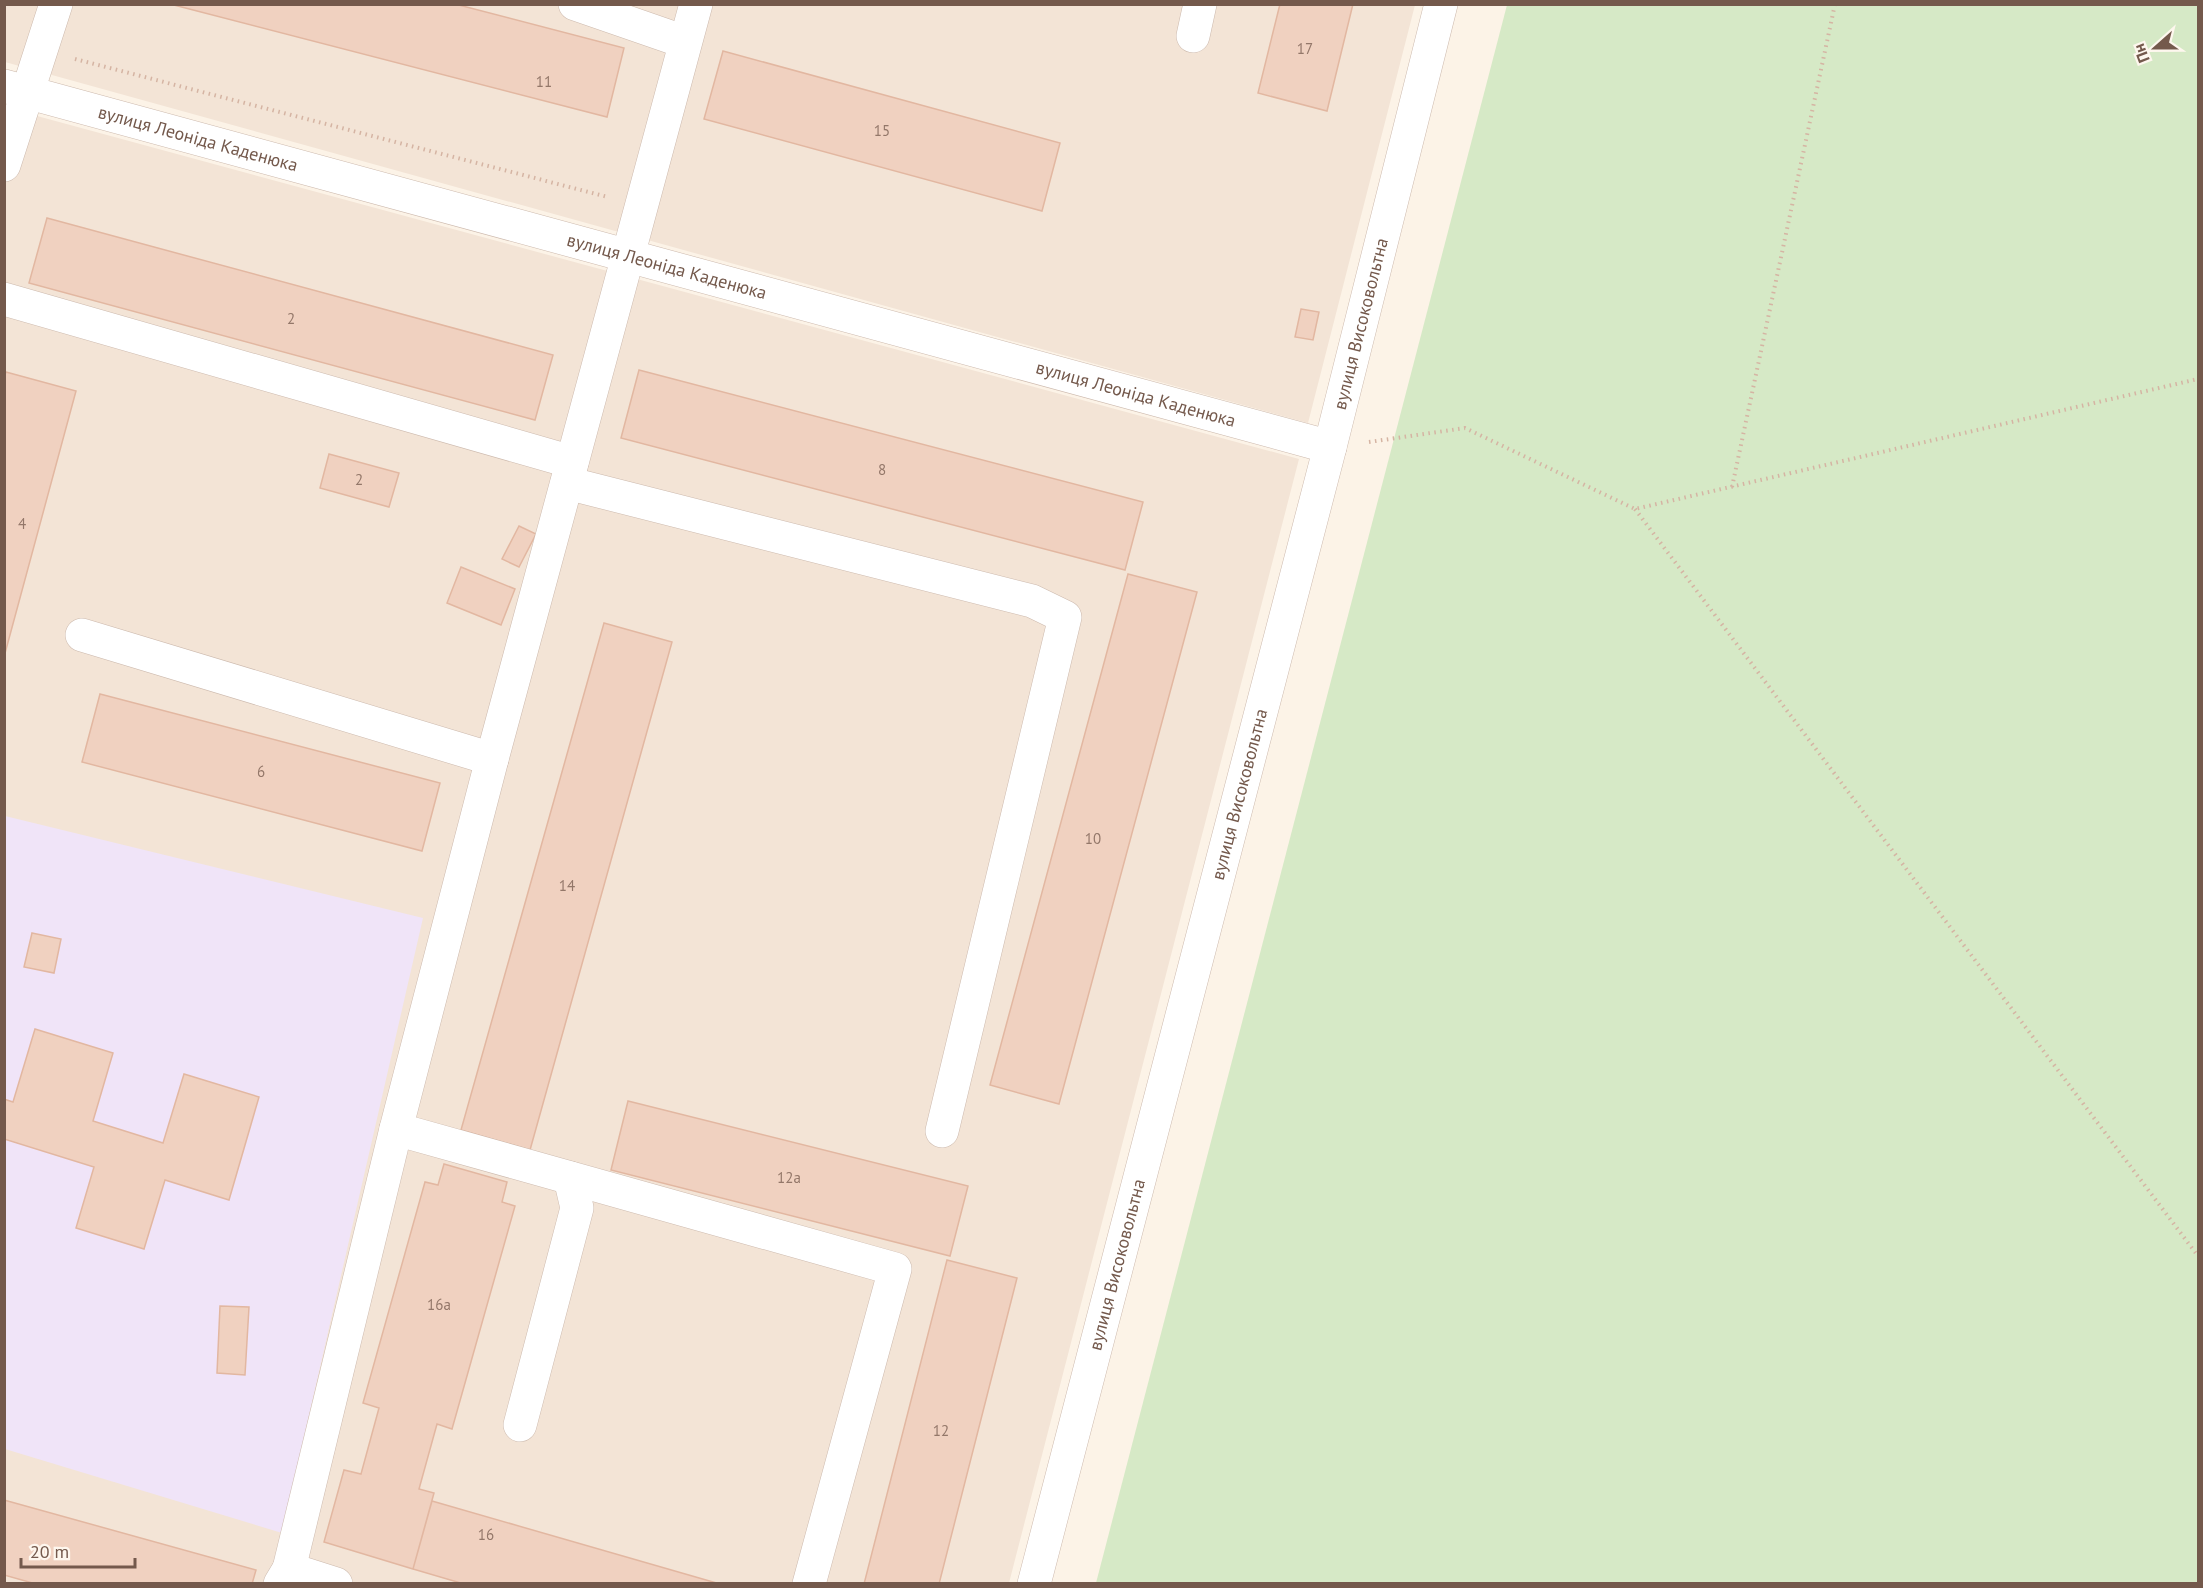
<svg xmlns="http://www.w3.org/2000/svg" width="2203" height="1588" font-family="'PT Sans',sans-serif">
  <rect width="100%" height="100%" fill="#fcf3e7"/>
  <path fill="#f3e4d6" d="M4,5H1415L1308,423L5,62Z
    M4,107L1299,459L1009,1583H5Z"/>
  <path fill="#f0e4f8" d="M5,816L423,918L282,1533L5,1449Z"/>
  <path fill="#d6e9c6" d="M1507,5H2198V1583H1096Z"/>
  <path fill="#f0d1c0" stroke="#e2b7a1" stroke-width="1.5" d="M170,4H455L624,48L607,117Z
    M1280,4H1353L1327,111L1258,93Z
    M723,51L1060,143L1042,211L704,119Z
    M47,218L553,355L535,420L29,283Z
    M1301,309L1319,312L1313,340L1295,337Z
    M639,370L1143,502L1125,570L621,438Z
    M6,372L76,391L4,657V378Z
    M329,454L399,473L389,507L320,488Z
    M519,526L536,534L519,567L502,559Z
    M461,567L515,589L501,625L447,603Z
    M1128,574L1197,592L1059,1104L990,1085Z
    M604,623L672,642L530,1150L461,1130Z
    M100,694L440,783L422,851L82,762Z
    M32,933L61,939L54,973L24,967Z
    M35,1029L113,1053L93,1121L163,1143L184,1074L259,1097L229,1200L165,1180L144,1249L76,1228L94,1167L4,1139V1099L13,1102Z
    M628,1101L968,1186L950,1256L611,1170Z
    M444,1164L507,1182L502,1202L515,1206L452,1429L437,1424L419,1489L434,1493L413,1569L324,1542L344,1470L361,1474L379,1408L363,1403L425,1182L438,1185Z
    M947,1260L1017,1278L939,1584H864Z
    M220,1306L249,1307L245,1375L217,1373Z
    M4,1500L256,1570L252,1584H36L4,1575Z
    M432,1501L720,1584H464L413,1569Z"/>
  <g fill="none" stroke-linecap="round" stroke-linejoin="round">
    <g stroke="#cdbaae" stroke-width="34">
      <g id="minor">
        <path d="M575,4L685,42"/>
        <path d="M696,4L492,759L396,1129L895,1269L809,1584"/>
        <path d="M1193,36L1200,4"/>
        <path id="s1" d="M4,86L1330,447"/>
        <path d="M4,165L56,4"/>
        <path d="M4,299L572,462"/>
        <path d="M567,483L1032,601L1065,617L942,1131"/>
        <path d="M82,635L492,759"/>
        <path d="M520,1425L577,1208L570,1178"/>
        <path d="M289,1569L396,1129"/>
        <path d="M280,1584L289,1569L336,1584"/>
        <path id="s2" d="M1034,1584L1330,447L1441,4"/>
      </g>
    </g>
    <path stroke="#d5b4a3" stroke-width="4" stroke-dasharray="1.5 4.5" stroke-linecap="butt" d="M75,59L608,197
      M1369,442L1465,428L1635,509L2198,379
      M1732,487L1835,4
      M1635,509L2198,1256"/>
    <use href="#minor" stroke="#fff" stroke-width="33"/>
  </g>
  <g text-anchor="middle" stroke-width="5" stroke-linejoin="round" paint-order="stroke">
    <g font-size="15" fill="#937769">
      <text x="1305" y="54">17</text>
      <text x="544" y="87">11</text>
      <text x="882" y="136">15</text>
      <text x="291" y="324">2</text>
      <text x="882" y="475">8</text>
      <text x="359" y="485">2</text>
      <text x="22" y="529">4</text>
      <text x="261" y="777">6</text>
      <text x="1093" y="844">10</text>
      <text x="567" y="891">14</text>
      <text x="789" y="1183">12а</text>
      <text x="439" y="1310">16а</text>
      <text x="941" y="1436">12</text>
      <text x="486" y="1540">16</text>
    </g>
    <g font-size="18" fill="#74594c" stroke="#fef7ee">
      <text dy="6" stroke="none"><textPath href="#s1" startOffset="201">вулиця Леоніда Каденюка</textPath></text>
      <text dy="6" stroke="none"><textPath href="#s1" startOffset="687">вулиця Леоніда Каденюка</textPath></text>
      <text dy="6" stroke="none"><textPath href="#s2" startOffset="1302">вулиця Високовольтна</textPath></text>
      <text dy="6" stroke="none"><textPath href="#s1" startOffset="1173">вулиця Леоніда Каденюка</textPath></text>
      <text dy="6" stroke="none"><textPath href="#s2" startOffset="816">вулиця Високовольтна</textPath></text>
      <text dy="6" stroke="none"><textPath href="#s2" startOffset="330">вулиця Високовольтна</textPath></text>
    </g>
  </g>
  <rect width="2203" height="1588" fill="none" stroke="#74594c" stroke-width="12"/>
  <g transform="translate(2155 48) rotate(249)" stroke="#fef7ee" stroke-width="4.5" paint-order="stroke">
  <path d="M0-4.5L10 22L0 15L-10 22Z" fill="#74594c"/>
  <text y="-9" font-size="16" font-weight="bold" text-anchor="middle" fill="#74594c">Пн</text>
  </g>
  <path d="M21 1558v9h114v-9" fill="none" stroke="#74594c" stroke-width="3"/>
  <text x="30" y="1558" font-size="18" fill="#74594c" stroke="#fef7ee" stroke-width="4.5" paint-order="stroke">20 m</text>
</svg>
